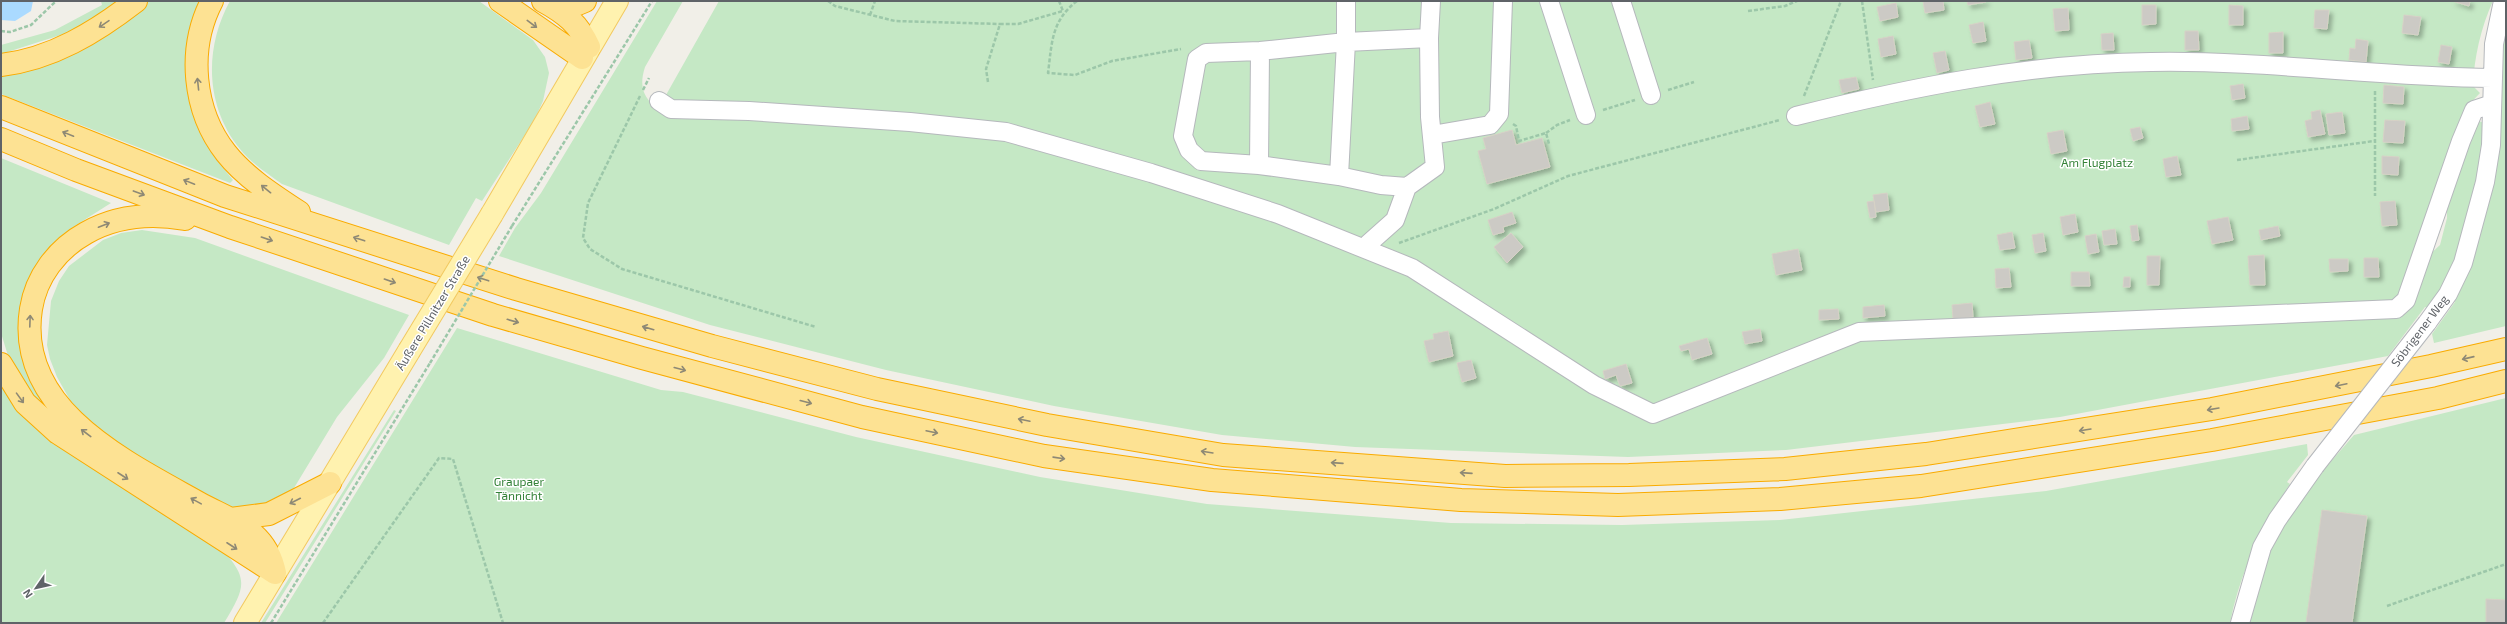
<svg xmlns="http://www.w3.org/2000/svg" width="2507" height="624" font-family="'Exo 2',sans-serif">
  <defs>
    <filter id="shadow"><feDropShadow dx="3.5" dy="3.5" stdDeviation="2" flood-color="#0004"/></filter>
  </defs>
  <rect width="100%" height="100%" fill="#f1efe8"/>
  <path fill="#c5e8c5" d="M101,1H122L86,27L1,54V45L55,30L102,5Z
    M149,1H205L190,100L199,131L215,158L233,180L230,183L1,94V77L38,68L121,23Z
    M230,1H479L533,40L545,57L549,73L543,101L534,121L482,201L476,198L449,245L282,184C267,173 251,163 240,149C205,106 204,48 230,1Z
    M657,1H683L645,67C637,92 647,102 667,116L676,101L666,95L719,1H2493C2481,27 2474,58 2473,86L2480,93L2465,109L2400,315L2414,304L2427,257L2440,245L2447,218V201L2472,129L2479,121L2486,124C2478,188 2466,253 2429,308L2425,307L2388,356L2060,417L1786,450L1628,457L1355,447L1222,435L1054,406L886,370L710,325L499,256L515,228L541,193Z
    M2506,26V326L2434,343L2432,334L2455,302L2452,300L2467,268Z
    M1,158L111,203L70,229L49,248L35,271L27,294L63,425L39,407L9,359L1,333Z
    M142,230L195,238L409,315L384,358L337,417L294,488L280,502L232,509L122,447L75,409L57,377L50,359L47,345L51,301L59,281L69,266L103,240L121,233Z
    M457,328L661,390L683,392L856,437L1040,477L1207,504L1451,523L1622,525L1780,520L2046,491L2307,444L2308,455L2287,482L2290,484C2262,527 2240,572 2230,623H276Z
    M1,380L217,544C248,577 248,584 224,623H1Z
    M2506,398V623H2246L2268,552L2282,525L2307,489L2354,435Z
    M394,410L396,411L265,623H261Z"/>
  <path fill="#aadaff" d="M1,1H33L31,11L15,21L1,20Z"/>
  <path fill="#cccac5" stroke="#d6d1c6" filter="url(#shadow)" d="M1923,1H1943L1944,10L1925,13Z
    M1967,1H1986V2L1968,5Z
    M2452,1H2470L2469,6Z
    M1896,3L1898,17L1880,21L1877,7Z
    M2142,5H2156V24L2142,25Z
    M2229,5L2243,6V25H2229Z
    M2068,8L2069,30L2055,31L2053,9Z
    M2315,10H2329L2327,29L2314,28Z
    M2404,15L2421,17L2418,35L2402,33Z
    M1983,22L1986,41L1973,43L1969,25Z
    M2185,31H2198L2199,50H2185Z
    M2283,32V53H2269V33Z
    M2113,33L2114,50H2102L2101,34Z
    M1893,36L1896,54L1881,57L1878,39Z
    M2356,39L2368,41L2366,62L2349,60L2350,48L2355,49Z
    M2029,40L2032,58L2016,60L2014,42Z
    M2441,45L2452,47L2449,64L2438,62Z
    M1945,51L1949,70L1937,73L1933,53Z
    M1856,77L1859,89L1842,93L1839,80Z
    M2243,84L2245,98L2232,100L2230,86Z
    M2384,85L2404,87L2403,104L2383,103Z
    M1990,102L1995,124L1980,127L1975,106Z
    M2320,110L2325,134L2308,137L2305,121L2312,119L2311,112Z
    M2342,112L2345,133L2329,135L2326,114Z
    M2247,116L2249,129L2232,131L2231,119Z
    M2385,120L2405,121L2403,143L2383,142Z
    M2140,127L2143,138L2133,141L2130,129Z
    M1512,130L1516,145L1542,138L1550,167L1487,184L1478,151L1486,149L1483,138Z
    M2063,130L2067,151L2051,154L2047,133Z
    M2177,156L2181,175L2166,177L2163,159Z
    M2382,156L2399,157L2398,175L2382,174Z
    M1887,193L1889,210L1876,212L1873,195Z
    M1874,201L1876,217L1870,218L1867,202Z
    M2395,201L2397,225L2382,226L2380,202Z
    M1512,212L1516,223L1503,227L1504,232L1493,235L1488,220Z
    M2075,214L2078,232L2063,235L2060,217Z
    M2228,217L2233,240L2212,244L2207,221Z
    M2137,225L2139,240L2132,241L2130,226Z
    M2278,226L2280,236L2261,240L2259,230Z
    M2115,229L2117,244L2104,245L2102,231Z
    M2012,232L2015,248L2000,250L1997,235Z
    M1511,233L1523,247L1507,263L1494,247Z
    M2043,233L2046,251L2035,253L2032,235Z
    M2096,234L2099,252L2088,254L2085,236Z
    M1798,249L1802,270L1776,275L1772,254Z
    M2264,255L2265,285H2250L2248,256Z
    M2147,256H2160L2159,285H2147Z
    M2364,258H2378L2379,277H2364Z
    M2329,259H2348V271L2330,272Z
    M2009,268L2011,287L1996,288L1995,269Z
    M2071,272H2089L2090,286H2071Z
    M2124,277H2130V287H2123Z
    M1972,303L1973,317L1953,319L1952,305Z
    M1884,305L1885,316L1863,318V307Z
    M1838,309L1839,319L1819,320V310Z
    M1760,329L1762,341L1745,344L1742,332Z
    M1448,331L1453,356L1429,362L1424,341L1434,339L1433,334Z
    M1707,338L1712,354L1692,360L1689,349L1681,351L1679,346Z
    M1471,360L1476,378L1462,382L1457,363Z
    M1626,364L1632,383L1620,386L1616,375L1605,379L1603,371Z
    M2322,510L2367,516L2352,623H2306Z
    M2486,599L2506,600V623H2486Z"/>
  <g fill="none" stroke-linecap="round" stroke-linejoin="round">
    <g stroke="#b5b8bc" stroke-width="20">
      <path id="minor" d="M1346,1V42L1429,38L1431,1
        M1549,1L1586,115
        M1621,1L1651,95
        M659,101L671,109L749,111L910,122L1006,132L1151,173L1278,214L1412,268L1594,385L1653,414L1859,332L2396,309L2406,300L2461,141L2474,110L2492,104
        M1796,116C1912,87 2031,63 2151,62C2265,60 2378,77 2492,78
        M1432,135L1490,125L1499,114L1503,1
        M1259,165L1260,51
        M1339,176L1346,42L1260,51L1206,53L1197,59L1183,136L1189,150L1201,161L1259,165L1339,176L1381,185L1407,187
        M1368,244L1395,220L1407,187L1435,167L1430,117L1429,38
        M2427,323L2448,294L2463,263L2485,182L2491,145L2494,44L2503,1
        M2240,623L2262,547L2277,520L2315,466"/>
    </g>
    <g stroke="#f2c960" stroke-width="24">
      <path id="major" d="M492,214L617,1
        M245,623L409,351"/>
    </g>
    <g stroke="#f9ab00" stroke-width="24">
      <path id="highway" d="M212,1C187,49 193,111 226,153C245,177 273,195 299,212
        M500,1L582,58
        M543,1C565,13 579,24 589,47
        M561,11L585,1
        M1,65C52,59 96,32 136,1
        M1,107L225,196L516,289L712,346L877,389L1047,425L1223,455L1505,476L1629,475L1785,469L1926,454L2212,409L2431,366L2506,349
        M1,139L76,170L230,227L493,315L642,358L862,417L1044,456L1212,480L1461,500L1618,505L1780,499L1921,486L2212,440L2438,398L2506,381
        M185,219C151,213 116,216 86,233C57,249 36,277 31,309C15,410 126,462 199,503C234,522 266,530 275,573
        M1,364L25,403L58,433L275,573
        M231,519L269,514L330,483"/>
    </g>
    <path stroke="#9cc7a9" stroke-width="2.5" stroke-dasharray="4 2" stroke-linecap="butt" d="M828,1L835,6L895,21L1000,24
      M1077,1C1051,21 1052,43 1048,73L1075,75L1112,61L1181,49
      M1862,1L1873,80
      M1748,11L1785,6L1797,1
      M870,15L875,1
      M1,31L10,32L31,25L56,1
      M988,82L986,69L1000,24H1018L1063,11L1059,1
      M643,90L649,78
      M1668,90L1694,82
      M2375,91V196
      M640,96L588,203L583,238L590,249L622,269L816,327
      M1804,96L1841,1
      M1603,110L1635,100
      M1513,124L1516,126L1519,141L1546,133L1549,144
      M1546,133L1557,125L1570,120
      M2237,160L2374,141
      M512,226L652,1
      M1399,243L1494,209L1568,176L1780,120
      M2387,606L2506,564
      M271,623L430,363
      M323,623L439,458L453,459L503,623"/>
    <use href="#minor" stroke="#fff" stroke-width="18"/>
    <use href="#major" stroke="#fff2af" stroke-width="22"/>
    <use href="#highway" stroke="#fde293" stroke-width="22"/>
    <g stroke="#b5b8bc" stroke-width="20" stroke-linecap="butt">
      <path id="minor-bridge" d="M2315,466L2427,323"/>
    </g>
    <g stroke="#f2c960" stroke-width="24" stroke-linecap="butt">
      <path id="major-bridge" d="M409,351L492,214"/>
    </g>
    <path stroke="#9cc7a9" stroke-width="2.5" stroke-dasharray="4 2" stroke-linecap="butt" d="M430,363L512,226"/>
    <use href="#minor-bridge" stroke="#fff" stroke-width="18"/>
    <use href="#major-bridge" stroke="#fff2af" stroke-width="22"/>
  </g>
  <defs><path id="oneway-shaft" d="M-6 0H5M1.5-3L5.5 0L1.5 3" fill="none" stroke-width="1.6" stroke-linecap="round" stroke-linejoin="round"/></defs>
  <g stroke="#8e8975">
    <use href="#oneway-shaft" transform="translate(104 24) rotate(146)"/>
    <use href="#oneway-shaft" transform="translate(532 24) rotate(37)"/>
    <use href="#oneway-shaft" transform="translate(198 84) rotate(-96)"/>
    <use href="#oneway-shaft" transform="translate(68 134) rotate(-158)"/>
    <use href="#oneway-shaft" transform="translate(189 182) rotate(-158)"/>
    <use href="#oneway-shaft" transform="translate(266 189) rotate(-141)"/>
    <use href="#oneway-shaft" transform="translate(139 193) rotate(20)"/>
    <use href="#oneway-shaft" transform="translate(104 225) rotate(-21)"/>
    <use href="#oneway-shaft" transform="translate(267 239) rotate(19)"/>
    <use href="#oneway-shaft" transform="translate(359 239) rotate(-162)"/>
    <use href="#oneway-shaft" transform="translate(483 279) rotate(-162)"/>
    <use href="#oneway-shaft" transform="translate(390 281) rotate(19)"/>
    <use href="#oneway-shaft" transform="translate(30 321) rotate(-88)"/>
    <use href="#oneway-shaft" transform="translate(513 321) rotate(16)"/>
    <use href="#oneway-shaft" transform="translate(648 328) rotate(-164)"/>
    <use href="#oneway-shaft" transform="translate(2468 358) rotate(167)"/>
    <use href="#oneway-shaft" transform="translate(680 369) rotate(15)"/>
    <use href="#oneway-shaft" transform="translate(2341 385) rotate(168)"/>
    <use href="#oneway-shaft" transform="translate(20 398) rotate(54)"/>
    <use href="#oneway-shaft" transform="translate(806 402) rotate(15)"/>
    <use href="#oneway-shaft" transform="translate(2213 409) rotate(170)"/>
    <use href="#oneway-shaft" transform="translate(1024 420) rotate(-168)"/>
    <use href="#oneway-shaft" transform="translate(2085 430) rotate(171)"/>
    <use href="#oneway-shaft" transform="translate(932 432) rotate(12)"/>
    <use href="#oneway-shaft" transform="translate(86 433) rotate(-143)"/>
    <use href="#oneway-shaft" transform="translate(1207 452) rotate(-171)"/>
    <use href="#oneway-shaft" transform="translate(1059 458) rotate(8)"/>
    <use href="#oneway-shaft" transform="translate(1337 463) rotate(-176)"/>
    <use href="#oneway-shaft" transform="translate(1466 473) rotate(-176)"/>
    <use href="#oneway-shaft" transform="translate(123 476) rotate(33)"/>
    <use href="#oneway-shaft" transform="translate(196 501) rotate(-151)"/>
    <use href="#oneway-shaft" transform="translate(295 501) rotate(153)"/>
    <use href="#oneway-shaft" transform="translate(232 546) rotate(33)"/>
  </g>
  <g text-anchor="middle" stroke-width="3" stroke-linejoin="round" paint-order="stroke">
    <g font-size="12" fill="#348238" stroke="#fff">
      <text x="2097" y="167">Am Flugplatz</text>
      <text x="519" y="486">Graupaer<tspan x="519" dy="14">Tännicht</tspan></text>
    </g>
    <g font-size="12" fill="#5f6368" stroke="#fff">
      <text transform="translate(433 313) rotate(-59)" y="4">Äußere Pillnitzer Straße</text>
      <text transform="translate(2420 331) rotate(-53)" y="4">Söbrigener Weg</text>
    </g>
  </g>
  <rect width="2507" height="624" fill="none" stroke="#5f6368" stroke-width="4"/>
  <g transform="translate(36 588) rotate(236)" stroke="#ffffff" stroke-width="3" paint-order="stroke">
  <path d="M0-3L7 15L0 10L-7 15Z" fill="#5f6368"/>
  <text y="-6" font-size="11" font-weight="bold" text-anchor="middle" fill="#5f6368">N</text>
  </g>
</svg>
